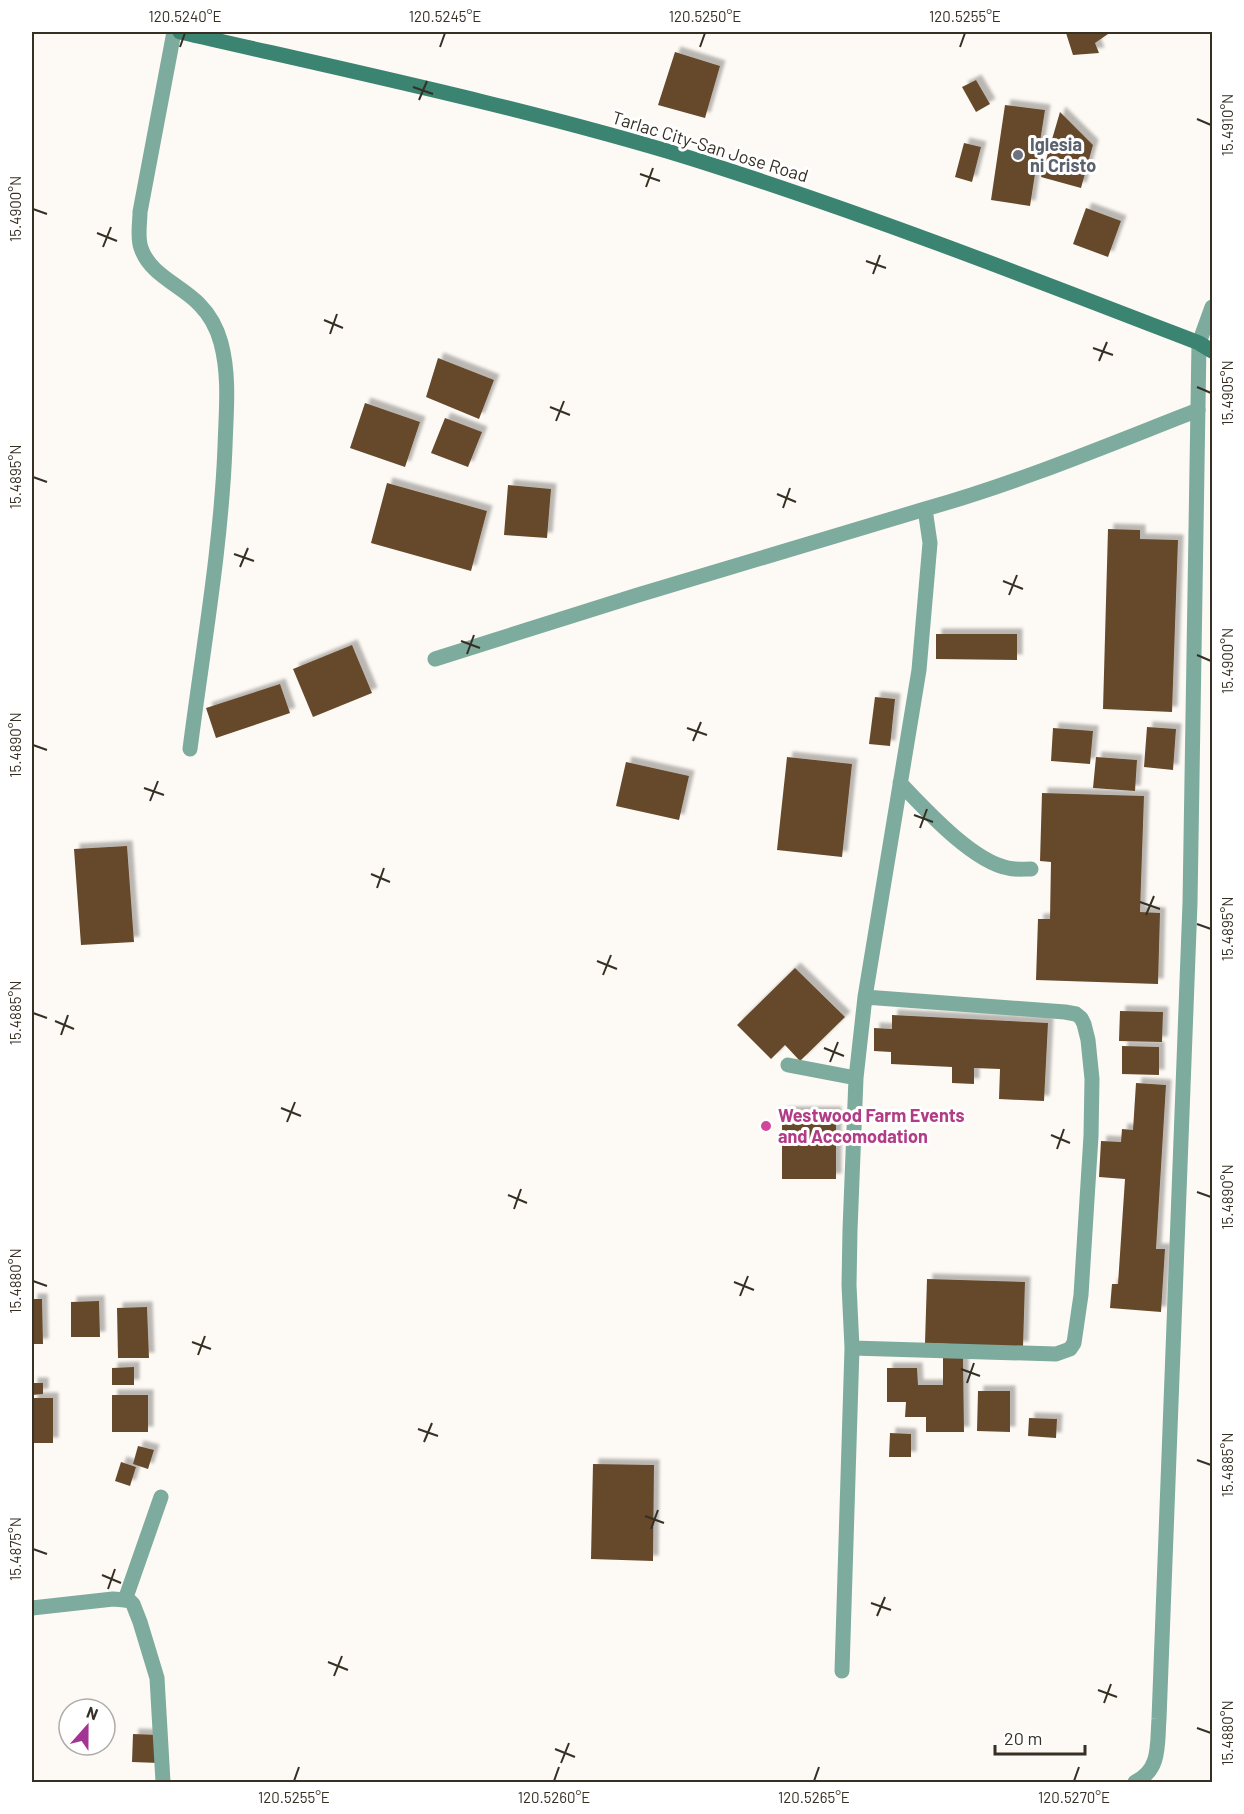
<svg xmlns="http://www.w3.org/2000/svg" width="1244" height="1814" font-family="Barlow,sans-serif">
  <defs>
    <filter id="shadow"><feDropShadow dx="5.5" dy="-5.5" stdDeviation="1.5" flood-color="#0004"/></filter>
  </defs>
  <rect width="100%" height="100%" fill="#fdf9f4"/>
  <path fill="#66492c" filter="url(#shadow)" d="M1070,32H1106L1108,34L1095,43L1099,53L1073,55L1066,33Z
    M675,52L720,66L705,118L658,105Z
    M976,80L990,104L976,112L962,87Z
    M1005,105L1045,110L1030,206L991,200Z
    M1060,112L1093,145L1081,188L1041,177Z
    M964,143L981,147L972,182L955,177Z
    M1086,208L1121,221L1108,257L1073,244Z
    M438,358L494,380L479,419L426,397Z
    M365,403L420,422L405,467L350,448Z
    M445,418L482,432L468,467L431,453Z
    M387,483L487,511L471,571L371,543Z
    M508,485L551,489L547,538L504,535Z
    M1108,529L1140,530V539L1178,540L1172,712L1103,709Z
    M936,634H1017V660L936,659Z
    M352,645L372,693L313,717L293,669Z
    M280,684L290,713L216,738L206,708Z
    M875,697L895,699L890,746L869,744Z
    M1147,727L1176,729L1173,770L1144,767Z
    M1053,728L1093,731L1090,764L1051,761Z
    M787,757L852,764L842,857L777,850Z
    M1096,757L1137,760L1135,791L1093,788Z
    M626,762L689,776L679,820L616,806Z
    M1042,793L1144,796L1140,912L1160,913L1158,984L1036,980L1038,919H1050L1051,862L1040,861Z
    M127,846L134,942L81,945L74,849Z
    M795,968L845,1017L800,1061L785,1045L771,1059L737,1025Z
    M1120,1011L1163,1012L1162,1042L1119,1041Z
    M892,1015L1048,1023L1044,1101L999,1099L1000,1069L974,1068V1084L952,1083V1067L891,1064V1052L874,1051V1028L892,1029Z
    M1122,1046L1159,1047V1075L1122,1074Z
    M1136,1083L1166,1085L1156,1249H1165L1161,1312L1110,1308L1112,1284H1118L1125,1179L1099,1177L1101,1141L1121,1142L1122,1129L1133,1130Z
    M782,1112H836V1179H782Z
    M927,1279L1025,1282L1023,1347L925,1343Z
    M32,1299H42L43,1344H32Z
    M99,1301L100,1337H71V1302Z
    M147,1307L149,1358H118L117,1308Z
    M963,1357L964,1432H926V1417H905L906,1402H887V1368H917L918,1385H943V1358Z
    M134,1367V1385H112V1368Z
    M32,1383H43V1394L32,1395Z
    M978,1391H1010V1432L977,1431Z
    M112,1395H148V1432H112Z
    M32,1398H53V1443H32Z
    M1029,1418L1057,1419L1056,1438L1028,1436Z
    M890,1433L911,1434V1457H889Z
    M138,1446L154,1450L148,1469L133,1464Z
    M121,1462L136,1467L130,1486L115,1481Z
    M593,1464L654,1465L653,1561L591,1559Z
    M133,1734L159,1735V1763L132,1762Z"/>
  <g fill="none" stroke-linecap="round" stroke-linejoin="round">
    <path stroke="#7dab9d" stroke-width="15" d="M435,659L638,595L925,509
      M900,783C925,809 972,861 1008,868C1015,870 1023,869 1031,869
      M788,1065L856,1078
      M852,1348L1056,1354L1070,1349L1074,1343L1081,1295L1091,1136L1092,1079L1088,1040L1084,1024L1081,1018L1076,1014L1065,1012L865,997L919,670L930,543L925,509C1018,483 1108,445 1198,410
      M125,1600L161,1497
      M842,1671L852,1348L849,1285L850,1230L856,1078L865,997"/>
    <path stroke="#7dab9d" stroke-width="15" d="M174,32L140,212C140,223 137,237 141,248C150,275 181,285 199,304C210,315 217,328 221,343C230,377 226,412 225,447C221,548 203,648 190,749
      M32,1608L113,1599L125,1600L130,1601L133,1604L140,1622L157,1678L163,1782
      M1135,1782C1161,1770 1157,1744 1159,1719L1190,903L1199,343L1212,307"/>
    <path stroke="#3a8471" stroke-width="15" d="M180,32C350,71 522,107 690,158C862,212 1031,278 1199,343L1212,351"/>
  </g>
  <path fill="none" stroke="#362f24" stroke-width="2" d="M180,47L185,33M440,47L445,33M700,47L705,33M960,47L965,33M413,87L433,94M419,100L427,81M1197,119L1211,125M640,174L660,181M646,187L653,168M33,209L47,214M97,233L117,241M103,247L111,227M866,261L886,268M873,274L880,255M324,320L343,328M330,334L337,314M1093,348L1113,355M1099,361L1107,342M1197,387L1211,393M550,407L570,415M556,421L564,401M33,477L47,482M777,494L796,502M783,508L790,488M234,554L254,561M240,567L248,548M1003,581L1023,589M1009,595L1017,575M461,641L480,648M467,654L474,635M1197,655L1211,661M687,728L707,735M693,741L701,722M33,745L47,750M144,788L164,795M150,801L158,781M914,815L933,822M920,828L927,809M371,874L390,882M377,888L384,868M1140,902L1160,909M1146,915L1154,896M1197,924L1211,929M597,961L617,969M603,975L611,955M33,1013L47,1018M55,1021L74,1029M61,1035L68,1015M824,1048L844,1056M830,1062L838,1042M281,1108L301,1116M287,1122L295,1102M1051,1135L1070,1143M1057,1149L1064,1129M1197,1192L1211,1197M508,1195L527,1203M514,1209L521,1189M33,1281L47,1286M734,1282L754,1290M740,1296L748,1276M192,1342L211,1349M198,1355L205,1336M961,1369L980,1376M967,1383L974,1363M418,1429L438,1436M424,1442L432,1423M1197,1460L1211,1465M645,1516L664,1523M651,1529L658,1510M33,1549L47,1554M102,1575L121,1583M108,1589L115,1569M871,1603L891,1610M877,1616L885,1597M328,1662L348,1670M334,1676L342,1656M1098,1690L1117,1697M1104,1703L1111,1684M1197,1728L1211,1733M555,1749L575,1757M561,1763L569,1743M294,1781L299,1767M554,1781L559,1767M814,1781L819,1767M1074,1781L1079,1767"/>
  <circle fill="#6b7280" stroke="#fff" stroke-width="2" cx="1018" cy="155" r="6"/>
  <circle fill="#d1479c" stroke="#fff" stroke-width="2" cx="766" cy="1126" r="6"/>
  <g text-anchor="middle" stroke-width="6" stroke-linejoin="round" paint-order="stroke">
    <g font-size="18" font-weight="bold" fill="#5b616d" stroke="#fff" text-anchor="start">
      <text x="1030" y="151">Iglesia<tspan x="1030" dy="21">ni Cristo</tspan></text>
    </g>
    <g font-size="18" fill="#362f24" stroke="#fff">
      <text transform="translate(710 147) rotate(17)" y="6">Tarlac City-San Jose Road</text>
    </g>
    <g font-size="18" font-weight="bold" fill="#b23c85" stroke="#fff" text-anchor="start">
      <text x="778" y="1122">Westwood Farm Events<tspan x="778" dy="21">and Accomodation</tspan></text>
    </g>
  </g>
  <rect width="1244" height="1814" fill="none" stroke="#ffffff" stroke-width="66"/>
  <g transform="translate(87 1727) rotate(21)"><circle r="28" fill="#ffffff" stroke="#afaca7" stroke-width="1.5"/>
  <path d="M0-4.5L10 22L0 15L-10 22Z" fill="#a23493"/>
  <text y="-9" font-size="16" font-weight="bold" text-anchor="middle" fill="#362f24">N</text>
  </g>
  <path d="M995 1745v9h90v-9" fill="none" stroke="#362f24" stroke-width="3"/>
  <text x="1004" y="1745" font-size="18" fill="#362f24" stroke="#ffffff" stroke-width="4.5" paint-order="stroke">20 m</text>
  <rect x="33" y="33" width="1178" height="1748" fill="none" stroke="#362f24" stroke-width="2"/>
  <g font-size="15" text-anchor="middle" fill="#362f24">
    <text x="185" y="22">120.5240°E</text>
    <text x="445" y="22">120.5245°E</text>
    <text x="705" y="22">120.5250°E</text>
    <text x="965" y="22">120.5255°E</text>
    <text transform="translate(1228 125) rotate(-90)" y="5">15.4910°N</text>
    <text transform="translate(16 209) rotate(-90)" y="5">15.4900°N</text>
    <text transform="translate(1228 393) rotate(-90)" y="5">15.4905°N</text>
    <text transform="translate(16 477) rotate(-90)" y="5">15.4895°N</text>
    <text transform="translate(1228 661) rotate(-90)" y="5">15.4900°N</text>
    <text transform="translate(16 745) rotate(-90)" y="5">15.4890°N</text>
    <text transform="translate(1228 929) rotate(-90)" y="5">15.4895°N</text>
    <text transform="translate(16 1013) rotate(-90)" y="5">15.4885°N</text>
    <text transform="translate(1228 1197) rotate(-90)" y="5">15.4890°N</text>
    <text transform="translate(16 1281) rotate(-90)" y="5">15.4880°N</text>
    <text transform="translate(1228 1465) rotate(-90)" y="5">15.4885°N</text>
    <text transform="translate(16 1549) rotate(-90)" y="5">15.4875°N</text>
    <text transform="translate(1228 1733) rotate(-90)" y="5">15.4880°N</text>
    <text x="294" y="1803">120.5255°E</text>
    <text x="554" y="1803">120.5260°E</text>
    <text x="814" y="1803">120.5265°E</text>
    <text x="1074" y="1803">120.5270°E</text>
  </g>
</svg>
